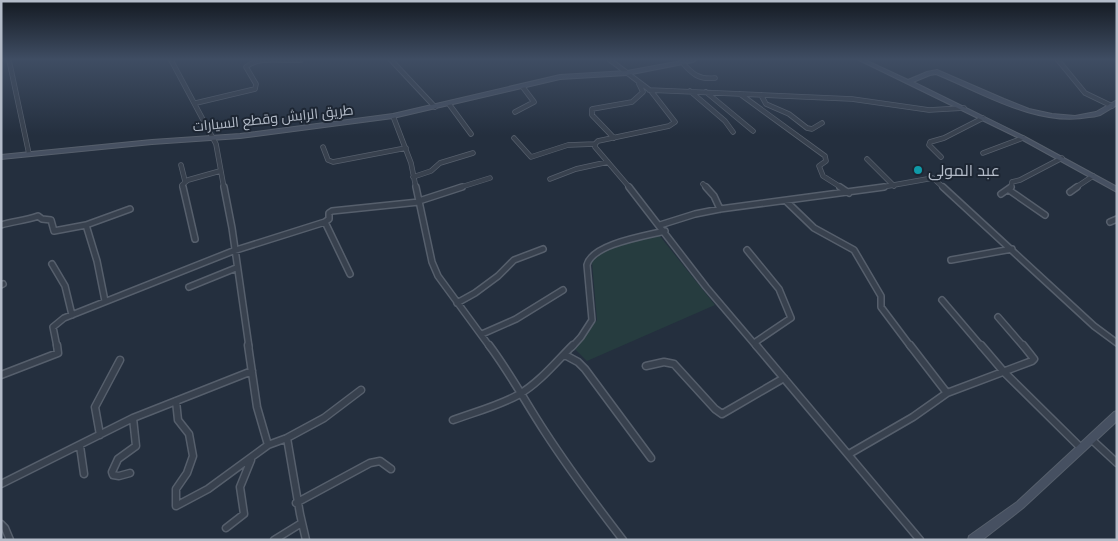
<svg xmlns="http://www.w3.org/2000/svg" width="1118" height="541" font-family="'Noto Sans',Cairo,sans-serif">
  <rect width="100%" height="100%" fill="#242f3e"/>
  <path fill="#263c3f" d="M659,235L715,305L587,361L575,349L597,320L592,262C600,246 641,239 659,235Z"/>
  <g fill="none" stroke-linecap="round" stroke-linejoin="round">
    <g stroke="#565f6c" stroke-width="5.5">
      <path id="street-far2" d="M9,60L29,154
        M171,60L216,144L224,188
        M391,60L435,107
        M610,60L651,91L675,122L669,126L598,141L595,144V147L630,188
        M1058,60L1085,93L1112,106
        M682,62C692,74 699,80 715,78
        M649,90L852,99L929,110L964,108
        M690,91L725,121L733,132
        M706,92L753,131
        M740,94L825,156L826,161L819,166L823,176L842,188
        M761,95L766,104L789,114L807,128L812,129L822,123
        M196,103L255,89L256,84L246,67C259,55 284,62 301,60
        M449,104L471,134
        M515,112L534,102L522,86
        M393,116L411,163L416,188
        M514,138L531,157L568,145L595,144
        M614,138L592,115V109L632,102L643,92L639,84
        M323,147L328,160L333,162L406,148
        M983,153L1023,138
        M941,157L929,145L930,142L944,138L983,118
        M867,159L894,186
        M181,165L185,181
        M413,177L431,171L440,163L473,153
        M550,179L576,169L608,162
        M703,184L707,188
        M183,188L182,185L188,180L220,171
        M458,188L490,178
        M877,188L933,178L944,188
        M1011,188L1012,182L1020,180L1062,158
        M1075,188L1093,176"/>
    </g>
    <g stroke="#565f6c" stroke-width="8">
      <path id="street-far1" d="M183,187L195,239
        M224,187L232,228L249,347
        M416,187L432,262L438,276L490,347
        M629,187L706,287L757,347
        M706,187L714,196L720,209
        M840,187L849,193
        M943,187L1094,326L1117,343
        M1009,190L1045,215
        M1070,192L1077,187
        M1001,194L1011,187
        M419,201L462,187
        M787,202L814,228L854,250L881,296V307L911,347
        M325,222L329,219V213L332,211L419,202
        M1110,222L1117,219
        M1,225C13,221 25,221 38,216L42,219L51,220L54,231L86,225
        M660,225L695,214L720,209L884,187
        M747,250L779,289L791,318L754,343
        M951,260L1012,249
        M52,264L65,286L72,315
        M1,285L3,284
        M189,287L236,268
        M942,300L982,347
        M105,301L97,261L86,225L130,209
        M457,303L475,293L498,276L514,260L543,249
        M998,317L1024,347
        M482,334L516,319L563,290
        M57,347L53,327L64,318L233,251L325,222L350,274
        M572,347L581,337L592,320L587,265C592,244 645,236 665,231"/>
    </g>
    <g stroke="#565f6c" stroke-width="9">
      <path id="street" d="M248,345L257,407L268,445L287,438L300,514L306,540
        M489,345C510,373 526,403 545,432C569,469 596,505 623,540
        M756,345L920,540
        M910,345L947,393
        M981,345L1004,372L1081,448
        M565,355L578,362L585,369L651,458
        M646,366L664,362L674,364L715,409L722,414L784,378
        M1,375L58,353L57,345
        M176,401L178,420L189,434L193,456L187,473L176,489V506L208,489L268,445
        M453,420C475,412 498,406 518,395C539,383 556,362 573,345
        M100,435L95,407L120,360
        M287,438L324,418L361,390
        M1091,439L1117,463
        M80,446L84,474
        M849,454L913,417L947,393L1032,361L1034,359L1023,345
        M130,473L119,476L113,475L112,472L118,459L136,446L133,418
        M1,484L133,418L252,371
        M296,503L370,463L380,461L391,469
        M1,524L5,528L10,540
        M226,528L244,514L240,487L251,460
        M274,540L300,524"/>
    </g>
    <g stroke="#565f6c" stroke-width="2">
      <path id="secondary" d="M687,60H696L693,62L627,75L560,79L393,118L240,138L152,144L1,159V155L152,140L240,134L393,114L560,75L627,71Z
        M859,60H865L908,80L927,72L937,70L1004,99L1029,109L1052,114L1075,116L1096,112L1117,100V105C1111,108 1106,112 1100,115C1097,116 1093,117 1089,117C1037,127 983,93 936,74L930,75L913,82L1025,137L1117,187V192L1021,139Z
        M1117,411V421L1023,508L982,540H968L969,536L1017,502L1114,412Z"/>
    </g>
    <use href="#street-far2" stroke="#38414e" stroke-width="4"/>
    <use href="#street-far1" stroke="#38414e" stroke-width="5"/>
    <use href="#street" stroke="#38414e" stroke-width="6"/>
    <use href="#secondary" fill="#465061" fill-rule="evenodd"/>
  </g>
  <linearGradient id="sky" x2="0" y2="1"><stop stop-color="#141a22"/><stop offset="0.44" stop-color="#3f4d63"/><stop offset="1" stop-color="#3f4d63" stop-opacity="0"/></linearGradient>
  <rect width="1118" height="135" fill="url(#sky)"/>
  <circle fill="#0f9aa8" stroke="#1d2633" stroke-width="2" cx="918" cy="170" r="5"/>
  <g text-anchor="middle" stroke-width="4" stroke-linejoin="round" paint-order="stroke">
    <g font-size="14" fill="#b4bcc9" stroke="#1d2633">
      <text transform="translate(273 118) rotate(-6)" y="5">طريق الرابش وقطع السيارات</text>
    </g>
    <g font-size="16" fill="#b4bcc9" stroke="#1d2633" text-anchor="start">
      <text x="928" y="176">عبد المولى</text>
    </g>
  </g>
  <rect width="1118" height="541" fill="none" stroke="#b4bcc9" stroke-width="5"/>
</svg>
